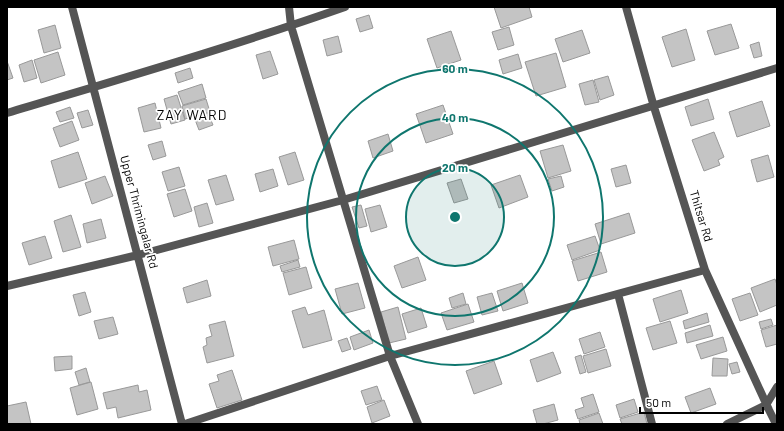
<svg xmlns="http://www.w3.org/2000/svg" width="784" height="431" font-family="Barlow,sans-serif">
  <rect width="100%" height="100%" fill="#fff"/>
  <path fill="#c4c4c4" stroke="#999" d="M494,7H529L532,17L501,28Z
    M369,15L373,28L360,32L356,19Z
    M731,24L739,48L715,55L707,31Z
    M55,25L61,48L44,53L38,30Z
    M509,27L514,45L498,50L492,32Z
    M686,29L695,60L672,67L662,37Z
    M582,30L590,53L563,62L555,39Z
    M451,31L461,60L437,68L427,39Z
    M338,36L342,52L327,56L323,40Z
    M759,42L762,56L754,58L750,45Z
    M270,51L278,74L263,79L256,55Z
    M58,52L65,75L41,83L34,60Z
    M556,53L566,87L536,96L525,62Z
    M518,54L522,68L503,74L499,60Z
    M32,60L37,78L24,82L19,65Z
    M7,61L13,78L7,80Z
    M190,68L193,78L178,83L175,73Z
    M608,76L614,95L600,100L594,80Z
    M593,80L599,102L585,105L579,84Z
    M202,84L206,98L183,105L178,92Z
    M177,95L185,120L171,124L164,99Z
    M206,99L210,112L185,119L182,106Z
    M708,99L714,119L691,126L685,107Z
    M762,101L770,126L737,137L729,112Z
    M155,103L161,128L144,132L138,108Z
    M443,105L453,134L426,143L416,114Z
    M70,107L74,118L60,122L56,112Z
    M88,110L93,125L82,128L77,113Z
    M208,113L213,125L199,130L194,117Z
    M72,121L79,140L60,147L53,128Z
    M714,132L724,157L718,160L720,165L704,171L692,140Z
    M388,134L393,151L373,158L368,141Z
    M162,141L166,156L153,160L148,145Z
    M563,145L571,171L548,178L540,151Z
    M78,152L87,179L59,188L51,161Z
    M295,152L304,180L288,185L279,157Z
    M768,155L774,177L757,182L751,160Z
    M626,165L631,183L616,187L611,169Z
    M179,167L185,186L168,191L162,172Z
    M273,169L278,186L260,192L255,174Z
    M226,175L234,200L216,205L208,180Z
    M520,175L528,197L499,208L491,185Z
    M105,176L113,196L92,204L85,183Z
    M561,176L564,187L552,191L548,179Z
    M461,179L468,199L454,203L447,183Z
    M185,189L192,211L174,217L167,194Z
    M207,203L213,223L199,227L194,207Z
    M361,205L367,226L359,228L352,207Z
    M380,205L387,227L371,232L365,209Z
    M629,213L635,233L601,244L595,224Z
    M71,215L81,247L63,252L54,221Z
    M101,219L106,238L87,243L83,224Z
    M45,236L52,258L29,265L22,243Z
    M595,236L600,250L572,260L567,245Z
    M294,240L299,259L273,266L268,247Z
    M601,252L607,272L578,281L572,261Z
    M418,257L426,280L402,288L394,266Z
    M298,260L300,267L282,272L280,266Z
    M306,267L312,288L289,295L283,273Z
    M775,279L777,285V305L760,312L751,288Z
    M207,280L211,296L187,303L183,288Z
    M358,283L365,308L342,314L335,289Z
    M522,283L528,303L503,311L497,291Z
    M681,290L688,313L660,322L653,299Z
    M85,292L91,312L79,316L73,295Z
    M463,293L466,304L452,308L449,298Z
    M492,293L498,311L482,315L477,297Z
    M750,293L758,315L740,321L732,299Z
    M468,304L474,322L447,330L441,313Z
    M305,307L308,315L324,310L332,340L303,348L292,311Z
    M398,307L406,339L389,343L381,312Z
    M421,308L427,327L408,333L402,314Z
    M707,313L709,322L685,329L683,321Z
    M113,317L118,334L99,339L94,321Z
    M771,319L773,325L761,329L759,322Z
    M225,321L234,356L207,363L203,347L207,345L206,338L212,336L209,325Z
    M670,321L677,343L653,350L646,328Z
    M710,325L713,336L687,343L685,333Z
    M777,325V344L766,347L761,330Z
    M369,330L373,343L354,350L350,337Z
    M600,332L605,347L584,354L579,339Z
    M723,337L727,351L701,359L696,345Z
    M347,338L351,349L342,352L338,341Z
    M606,349L611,366L588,373L583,356Z
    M553,352L561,373L537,382L530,360Z
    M581,355L586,372L580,374L575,357Z
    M72,356V369L55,371L54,357Z
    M713,358L728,359L727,376H712Z
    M494,361L502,384L474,394L466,371Z
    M737,362L740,372L732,374L729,364Z
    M86,368L90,382L79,385L75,372Z
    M232,370L242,400L217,408L209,384L219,381L217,375Z
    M91,382L98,409L77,415L70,388Z
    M138,385L139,392L147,390L151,410L118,418L116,407L107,409L103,393Z
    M377,386L382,400L366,405L361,391Z
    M710,388L716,404L691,413L685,397Z
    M593,394L599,412L578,419L575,410L584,407L581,398Z
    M634,399L638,412L620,418L616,405Z
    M384,400L390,416L372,423L367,407Z
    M26,402L31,424H7V406Z
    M554,404L558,420L543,424H537L533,410Z
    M644,412L647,424H622L620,419Z
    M599,413L603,424H580L579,420Z"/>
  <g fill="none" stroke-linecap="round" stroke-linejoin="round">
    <path stroke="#555" stroke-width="8" d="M72,7L182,424
      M289,7L291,26L390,356L418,424
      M626,7L654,107L705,270L769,410L776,424
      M7,113C120,79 234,46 345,7
      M7,286L138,255L343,200L777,68
      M618,294L652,424
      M185,424L390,356L705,270
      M727,424L766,405L777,387"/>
  </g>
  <circle cx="455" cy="217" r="49" fill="#0f766e" fill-opacity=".12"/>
  <g fill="none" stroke="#0f766e" stroke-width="2">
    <circle cx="455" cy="217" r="49"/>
    <circle cx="455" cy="217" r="99"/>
    <circle cx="455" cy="217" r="148"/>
  </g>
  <g text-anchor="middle" stroke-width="3.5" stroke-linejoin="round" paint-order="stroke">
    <g font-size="12" fill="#000" stroke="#fff">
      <text transform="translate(139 212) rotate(75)" y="4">Upper Thrimingalar Rd</text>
      <text transform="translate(701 216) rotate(73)" y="4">Thitsar Rd</text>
    </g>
    <g font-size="14" letter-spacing="1" fill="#000" stroke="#fff">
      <text x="192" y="120">ZAY WARD</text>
    </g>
  </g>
  <circle cx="455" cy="217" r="6" fill="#0f766e" stroke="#fff" stroke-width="2"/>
  <g font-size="12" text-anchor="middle" font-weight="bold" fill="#0f766e" stroke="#fff" stroke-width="3.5" stroke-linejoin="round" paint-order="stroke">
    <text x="455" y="73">60 m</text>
    <text x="455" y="122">40 m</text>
    <text x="455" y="172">20 m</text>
  </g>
  <rect width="784" height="431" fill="none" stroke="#000000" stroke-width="16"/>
  <path d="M640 407v6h123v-6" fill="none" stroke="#000000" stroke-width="2"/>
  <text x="646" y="407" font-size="12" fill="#000000" stroke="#ffffff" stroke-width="3" paint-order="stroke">50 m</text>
</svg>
